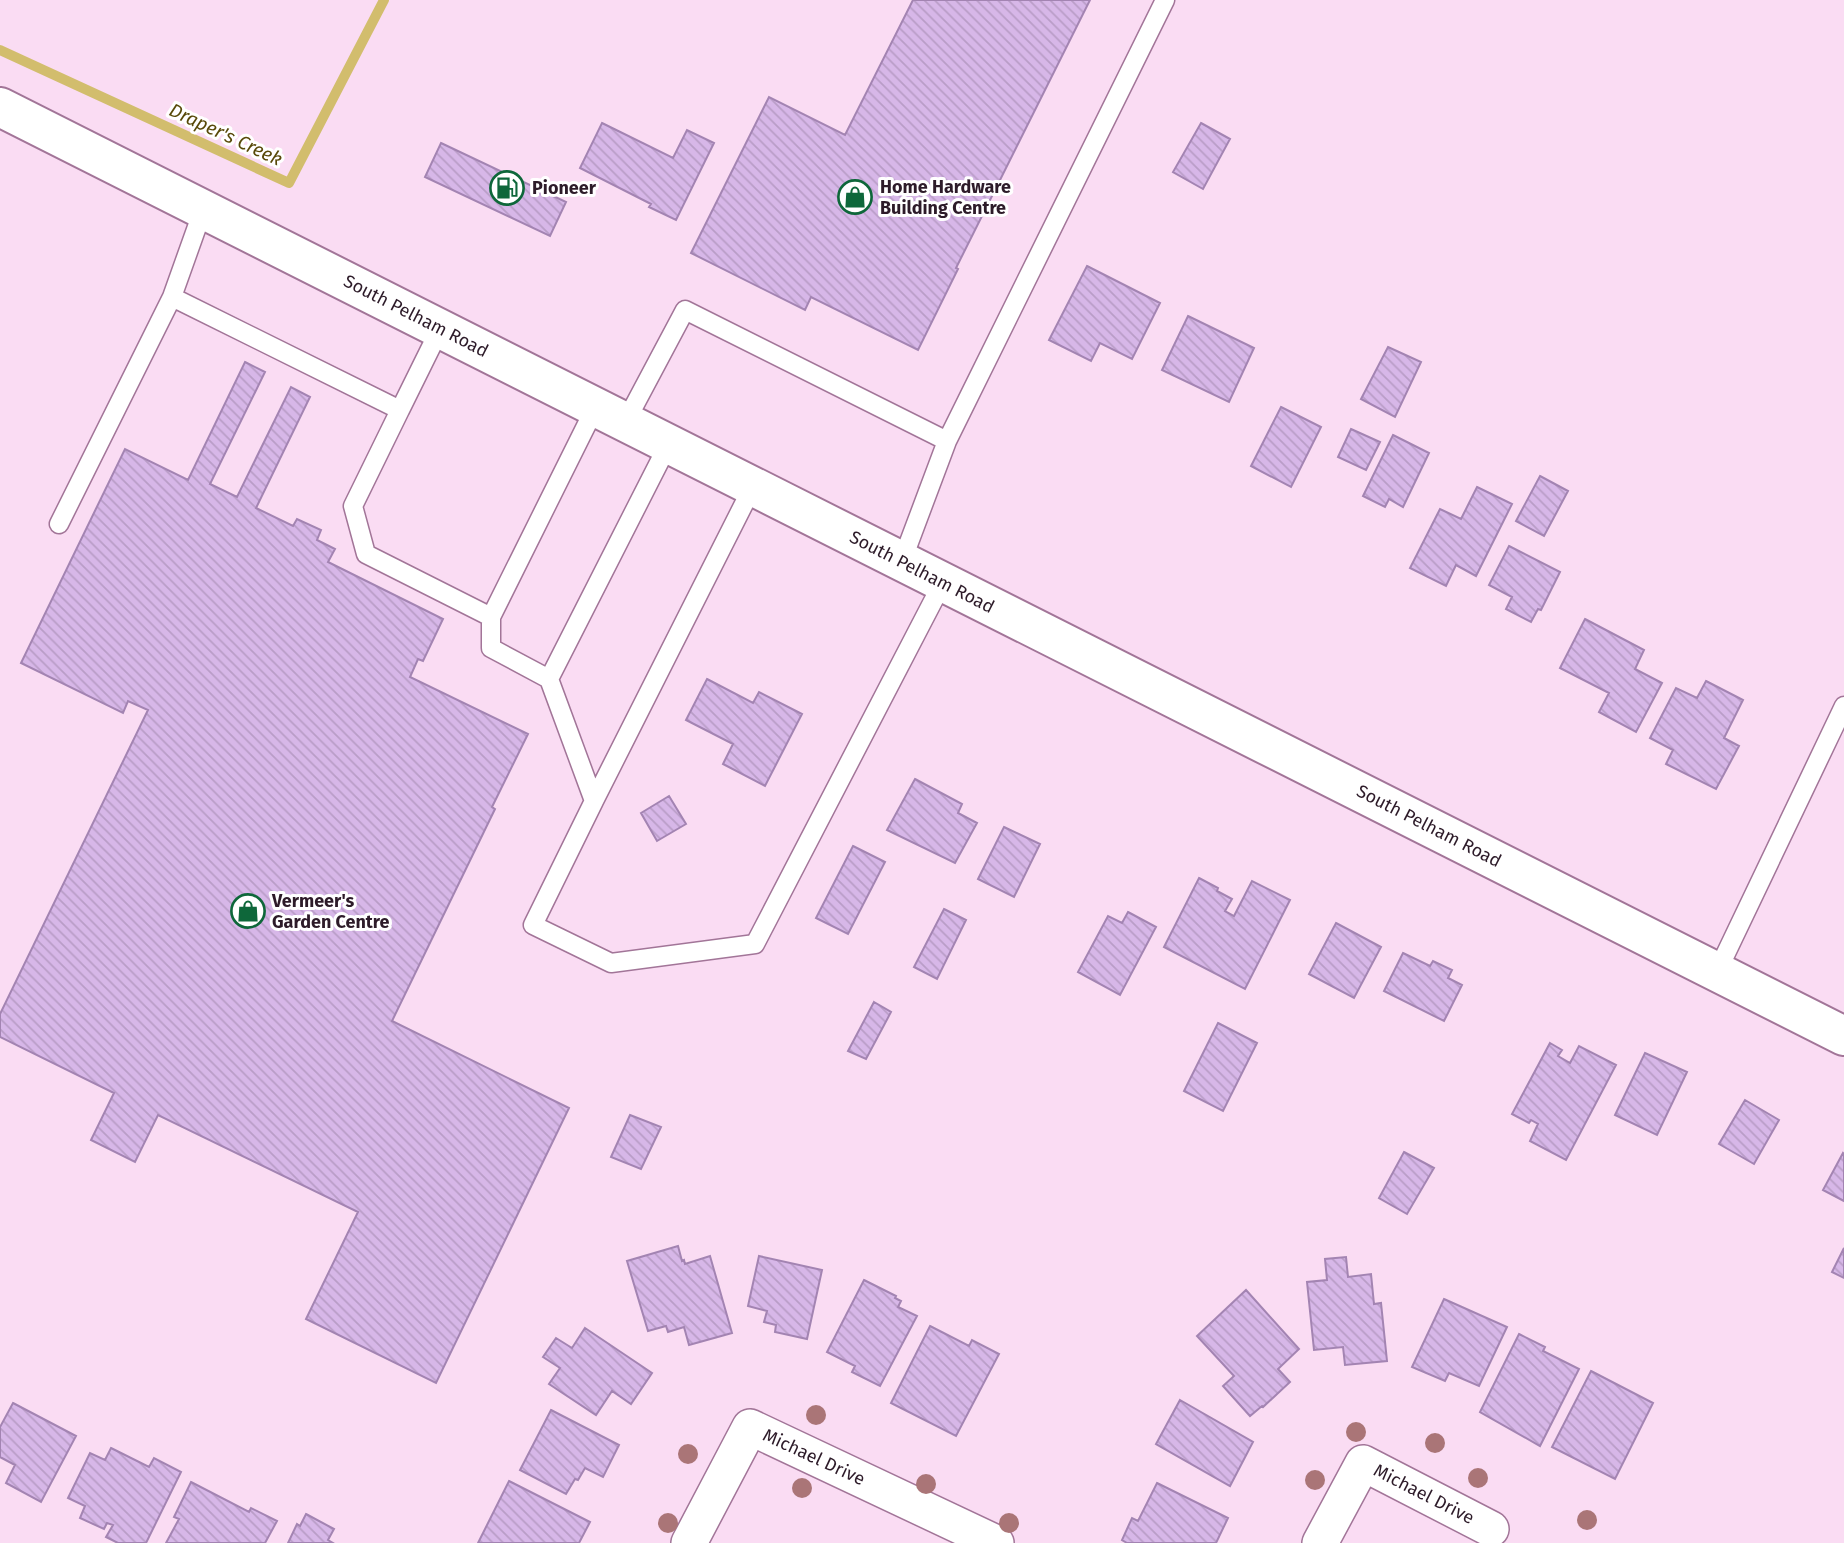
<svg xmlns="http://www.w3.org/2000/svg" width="1844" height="1543" font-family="'Fira Sans',sans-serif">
  <defs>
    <pattern id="building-back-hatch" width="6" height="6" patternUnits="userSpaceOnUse" patternTransform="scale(1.75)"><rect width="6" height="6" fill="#d7b7e8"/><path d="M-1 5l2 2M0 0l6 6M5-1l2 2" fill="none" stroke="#b99dc7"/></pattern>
  </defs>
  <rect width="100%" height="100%" fill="#fadcf3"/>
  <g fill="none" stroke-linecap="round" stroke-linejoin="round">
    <path stroke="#d2bd6d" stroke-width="10" d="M0,50L289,183L384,0"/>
  </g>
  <path fill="url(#building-back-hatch)" stroke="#a384b2" stroke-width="2" d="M913,0H1090L956,268L958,269L918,350L811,297L805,310L691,253L769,97L845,135Z
    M602,123L673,158L687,130L714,143L676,220L649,207L651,204L580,168Z
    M1201,123L1230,139L1203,189L1173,172Z
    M441,143L566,202L550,236L425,177Z
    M1087,266L1160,303L1132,359L1100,343L1091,361L1049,340Z
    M1188,316L1254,348L1229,402L1162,370Z
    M1388,347L1421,362L1395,417L1361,399Z
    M245,362L265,372L210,484L237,497L291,387L310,397L256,508L293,526L297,519L321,530L317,540L335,549L328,562L443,619L423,661L418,659L410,677L528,734L492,807L495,809L392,1021L569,1108L436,1383L306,1319L358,1212L158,1115L135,1162L91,1140L114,1093L0,1037V1014L148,710L128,701L123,713L21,663L125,449L188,480Z
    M1281,407L1321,427L1291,487L1251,466Z
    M1351,429L1380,442L1366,470L1338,457Z
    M1393,435L1429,453L1403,507L1389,499L1385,507L1363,496Z
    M1540,476L1568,491L1544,536L1516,521Z
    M1477,487L1512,504L1476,576L1456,565L1446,586L1410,568L1440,509L1461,519Z
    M1509,546L1560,572L1541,610L1538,609L1531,622L1506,609L1512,597L1489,585Z
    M1585,619L1644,650L1635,669L1662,683L1636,732L1599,712L1609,693L1560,668Z
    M707,679L753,703L759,692L802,714L765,786L723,764L733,744L686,720Z
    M1706,681L1743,700L1724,738L1739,746L1716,789L1666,764L1673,750L1650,738L1676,688L1697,698Z
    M915,779L962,804L958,813L977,823L955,863L887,830Z
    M669,796L686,824L657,841L641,813Z
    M1004,827L1040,844L1014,897L978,879Z
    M853,846L885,862L848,934L816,918Z
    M1199,878L1218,888L1217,891L1232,899L1225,911L1234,916L1252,881L1290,900L1245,989L1164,947Z
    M944,909L966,920L937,979L914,967Z
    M1128,912L1156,927L1120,995L1078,972L1108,916L1122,923Z
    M1336,923L1381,947L1354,998L1309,974Z
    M1403,953L1430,966L1433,961L1452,970L1448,978L1462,985L1444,1021L1384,991Z
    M874,1002L891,1012L866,1059L848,1051Z
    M1218,1023L1257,1043L1223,1111L1184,1091Z
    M1550,1043L1562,1050L1558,1056L1570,1063L1579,1046L1616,1065L1566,1160L1530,1141L1538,1124L1531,1120L1529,1123L1512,1114Z
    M1645,1053L1687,1072L1657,1135L1615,1115Z
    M1745,1100L1779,1120L1754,1164L1719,1144Z
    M630,1115L661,1127L641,1169L611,1157Z
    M1404,1152L1434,1168L1407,1214L1379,1198Z
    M1843,1153L1844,1154V1201L1823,1190Z
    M678,1246L682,1261L684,1260L685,1264L710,1256L732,1333L689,1345L684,1327L668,1332L666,1326L648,1331L627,1261Z
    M1844,1248V1278L1832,1272Z
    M759,1256L822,1270L807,1339L775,1332L776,1325L764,1322L767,1311L748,1306Z
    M1346,1257L1348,1277L1371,1274L1374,1304L1381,1303L1387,1361L1345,1365L1343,1347L1314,1350L1307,1282L1327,1280L1325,1259Z
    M864,1280L896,1296L895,1298L901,1301L898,1307L917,1316L880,1386L852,1372L855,1366L827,1352Z
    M1246,1290L1299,1349L1278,1369L1290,1382L1263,1407L1262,1406L1250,1416L1223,1386L1234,1376L1197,1336Z
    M1444,1299L1507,1327L1479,1386L1449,1373L1445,1381L1412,1367Z
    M930,1326L969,1346L972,1340L999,1354L956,1436L891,1403Z
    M585,1328L652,1373L631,1404L612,1391L596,1415L549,1384L560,1368L543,1357L556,1338L572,1348Z
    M1519,1334L1545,1347L1543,1351L1579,1369L1540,1446L1480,1412Z
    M1591,1371L1653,1403L1615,1479L1552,1447Z
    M1180,1400L1253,1442L1230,1486L1156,1444Z
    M13,1403L76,1436L41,1502L6,1483L15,1465L0,1457V1427Z
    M551,1410L619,1445L603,1477L585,1468L578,1480L575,1479L566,1494L520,1470Z
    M111,1448L149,1467L154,1458L181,1472L146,1543H118L106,1537L113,1525L107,1523L104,1529L80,1518L85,1506L68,1498L90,1453L105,1460Z
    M509,1481L590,1522L579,1543H478Z
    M191,1482L249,1512L251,1508L277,1521L265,1543H166L179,1519L174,1517Z
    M1157,1483L1228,1518L1216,1543H1127L1122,1540L1132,1518L1138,1521Z
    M306,1514L334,1529L328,1540L333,1543H288L297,1524L300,1526Z"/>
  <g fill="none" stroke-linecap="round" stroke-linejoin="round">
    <g stroke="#a27598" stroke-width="21">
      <path id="service" d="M172,297L400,410L440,329
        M400,410L353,506L366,554L491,617L596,406
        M626,421L685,310L947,441L902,561
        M947,441L1165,0
        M59,524L172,297L203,210
        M491,617V648L549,679L669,443
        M549,679L594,801L753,486
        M594,801L533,925L611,963L755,944L943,582
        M1717,972L1844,706"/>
    </g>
    <g stroke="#a27598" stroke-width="38">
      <path id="minor" d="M689,1543L750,1427L996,1543
        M1320,1543L1363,1463L1491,1529"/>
    </g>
    <g stroke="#a27598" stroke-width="42">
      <path id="secondary" d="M0,107L1844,1036"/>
    </g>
    <use href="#service" stroke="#fff" stroke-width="18"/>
    <use href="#minor" stroke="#fff" stroke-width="35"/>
    <use href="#secondary" stroke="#fff" stroke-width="38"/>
  </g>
  <g fill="#aa7577">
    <circle cx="816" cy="1415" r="10"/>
    <circle cx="1356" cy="1432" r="10"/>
    <circle cx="1435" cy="1443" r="10"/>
    <circle cx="688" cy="1454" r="10"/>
    <circle cx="1478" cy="1478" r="10"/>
    <circle cx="1315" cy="1480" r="10"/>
    <circle cx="926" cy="1484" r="10"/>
    <circle cx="802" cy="1488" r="10"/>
    <circle cx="1587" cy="1520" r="10"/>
    <circle cx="668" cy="1523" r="10"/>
    <circle cx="1009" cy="1523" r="10"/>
  </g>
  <defs>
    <g id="fuel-ring" transform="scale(1.75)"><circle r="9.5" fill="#fff" stroke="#0e673a" stroke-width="1.5"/><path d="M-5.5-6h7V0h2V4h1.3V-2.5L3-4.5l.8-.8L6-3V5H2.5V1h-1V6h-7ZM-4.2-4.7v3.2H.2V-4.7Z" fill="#0e673a"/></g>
    <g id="shop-ring" transform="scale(1.75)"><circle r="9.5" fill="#fff" stroke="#0e673a" stroke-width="1.5"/><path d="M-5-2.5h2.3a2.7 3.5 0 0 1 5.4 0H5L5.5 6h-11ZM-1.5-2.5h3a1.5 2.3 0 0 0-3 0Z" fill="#0e673a"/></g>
  </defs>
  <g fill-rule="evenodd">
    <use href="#fuel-ring" x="507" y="188"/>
    <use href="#shop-ring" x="855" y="197"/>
    <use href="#shop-ring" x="248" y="911"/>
  </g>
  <g text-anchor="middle" stroke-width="6" stroke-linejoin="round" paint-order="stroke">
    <g font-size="18" font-weight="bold" fill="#2d1b29" stroke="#fff" text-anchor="start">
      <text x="880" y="193">Home Hardware<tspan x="880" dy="21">Building Centre</tspan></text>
      <text x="532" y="194">Pioneer</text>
      <text x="272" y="907">Vermeer's<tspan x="272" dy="21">Garden Centre</tspan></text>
    </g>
    <g font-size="18" fill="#2d1b29" stroke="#fff">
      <text transform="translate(416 316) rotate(27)" y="6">South Pelham Road</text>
      <text transform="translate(922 572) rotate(27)" y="6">South Pelham Road</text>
      <text transform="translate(1429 826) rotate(27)" y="6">South Pelham Road</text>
      <text transform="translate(814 1457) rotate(25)" y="6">Michael Drive</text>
      <text transform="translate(1424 1494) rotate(27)" y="6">Michael Drive</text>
    </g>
    <g font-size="19" font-style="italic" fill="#584909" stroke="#fff">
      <text transform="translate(226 134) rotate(25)" y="7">Draper's Creek</text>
    </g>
  </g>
</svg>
